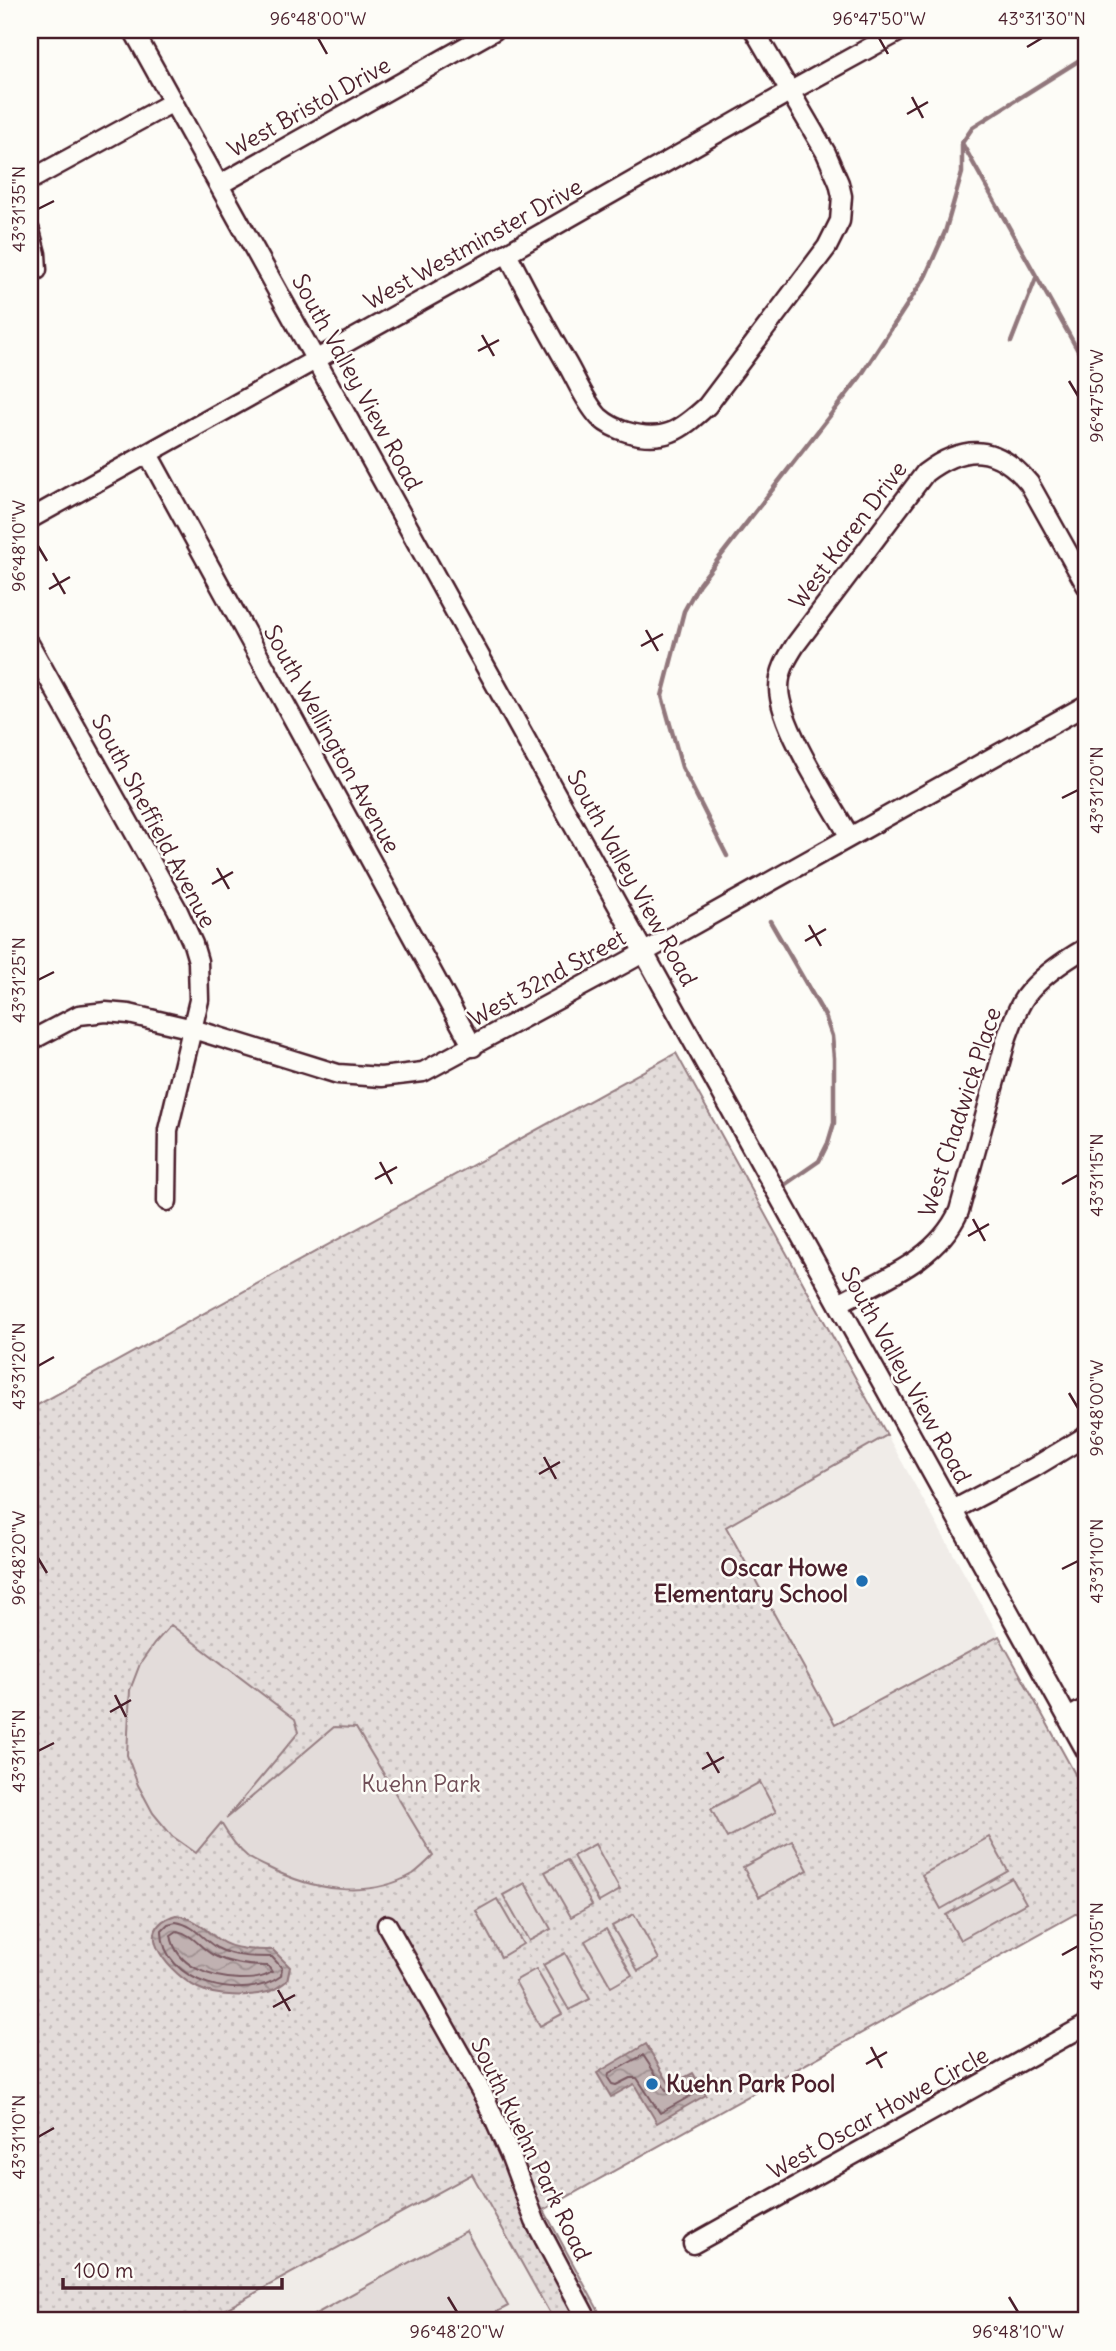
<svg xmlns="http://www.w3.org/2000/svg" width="1116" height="2351" font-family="Delius,sans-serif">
  <defs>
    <pattern id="green-dots" width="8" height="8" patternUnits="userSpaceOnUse" patternTransform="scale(1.75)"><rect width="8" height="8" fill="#e3dcda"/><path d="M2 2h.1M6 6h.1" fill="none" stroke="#c4bcbb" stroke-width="1.8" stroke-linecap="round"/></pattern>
    <pattern id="water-waves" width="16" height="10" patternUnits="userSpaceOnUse" patternTransform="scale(1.75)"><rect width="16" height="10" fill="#c0b1b1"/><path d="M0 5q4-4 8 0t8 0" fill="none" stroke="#9e8f90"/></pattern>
  </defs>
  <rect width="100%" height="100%" fill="#fdfcf7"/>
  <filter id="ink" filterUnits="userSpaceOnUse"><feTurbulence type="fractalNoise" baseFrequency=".0143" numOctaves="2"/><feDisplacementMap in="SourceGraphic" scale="14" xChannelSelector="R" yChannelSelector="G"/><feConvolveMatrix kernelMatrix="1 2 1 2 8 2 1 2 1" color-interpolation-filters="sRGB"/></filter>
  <g filter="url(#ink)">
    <path fill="#f0ece8" d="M887,1435L999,1636L835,1724L726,1526Z
      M473,2174L554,2321H204L385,2222Z"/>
    <path fill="url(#green-dots)" stroke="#967e82" stroke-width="2" d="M676,1053L887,1435L726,1527L835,1724L999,1636L1086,1794V1908L544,2210L604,2321H554L472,2174L204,2321H30V1409Z"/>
    <path fill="#e3dcda" stroke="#967e82" stroke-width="2" d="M171,1625L295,1719L299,1732L226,1819L334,1727L356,1728L433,1856C427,1862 420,1869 413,1874C367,1900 312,1890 267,1867C261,1864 254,1861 248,1857C237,1848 228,1835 221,1823L196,1853L172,1836L153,1813L138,1785L127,1755L130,1690L140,1664L154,1644Z
      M760,1782L776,1812L727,1838L711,1809Z
      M989,1837L1008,1871L941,1909L922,1875Z
      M792,1841L808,1870L759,1897L743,1867Z
      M595,1844L620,1890L599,1902L573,1856Z
      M567,1860L592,1905L571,1917L545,1872Z
      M1012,1878L1026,1903L960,1940L946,1915Z
      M525,1883L551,1929L529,1941L503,1895Z
      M497,1899L523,1944L501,1957L476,1911Z
      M634,1914L659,1959L638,1971L612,1926Z
      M606,1929L632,1975L611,1987L585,1941Z
      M565,1953L590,1999L569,2010L543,1965Z
      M536,1969L562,2014L540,2026L515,1981Z
      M466,2231L508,2306L480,2321H303Z"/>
    <path fill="url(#water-waves)" stroke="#91777b" stroke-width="2" d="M176,1915C195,1918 203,1928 219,1940C233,1950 256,1950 273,1950L290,1967L287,1981C281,1985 275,1990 268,1992C249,1997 216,1997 198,1988C173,1976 128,1929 176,1915Z
      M646,2044L670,2085L693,2073L706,2095L657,2123L634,2084L611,2097L597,2073Z"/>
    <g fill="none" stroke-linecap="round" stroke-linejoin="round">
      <path stroke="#795961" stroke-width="2" d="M176,1922C195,1925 202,1939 217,1948C234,1957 254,1957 272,1957L282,1968L281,1976C245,2003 161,1984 162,1930L168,1924Z
        M177,1931C193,1934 200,1948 213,1955C230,1964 250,1966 268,1966L272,1972C262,1979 251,1979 240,1979C211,1978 176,1967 171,1935Z
        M643,2055L666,2090L673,2092L689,2084L694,2090V2094L660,2113L637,2078H630L616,2085L612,2084L608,2078L609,2074Z"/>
      <path stroke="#91777b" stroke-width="4.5" d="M962,143L1086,365
        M1011,342L1036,278
        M727,856L682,767L662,696L684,611L699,584L860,377L925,277L945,232L962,173V143L973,127L1086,56
        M770,921L825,1016L832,1036L834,1058V1123L828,1143L819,1161L780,1188"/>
      <g stroke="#4a1f2b" stroke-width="23">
        <path id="minor" d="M133,30L1086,1751
          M30,180L173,102
          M219,185L495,30
          M30,231L36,254L37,270
          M507,253C526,290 545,327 566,362C576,379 585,402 599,417C607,424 616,429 627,432C664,443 681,430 707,406L827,247L840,221L842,196L839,183L826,153L754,30
          M148,454L473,1047
          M30,519L507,253L789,92L902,30
          M30,645L177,909L193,944L198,961L199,1000L168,1130L167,1201
          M850,837C830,802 779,725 779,688C779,671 787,658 796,644L925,473C965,443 997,445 1029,483L1086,585
          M30,1041L79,1015L106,1012L129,1014L193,1029L338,1074L381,1077L423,1072L625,963L1086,705
          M839,1303C883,1279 937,1260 959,1211L1007,1037C1012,1024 1017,1008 1025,997C1040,977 1065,960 1086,948
          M953,1510L1033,1468L1086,1436
          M1068,1718L1086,1708
          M387,1925L485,2098L511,2157L535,2221L588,2321
          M693,2244L1086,2025"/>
      </g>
      <use href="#minor" stroke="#fdfcf7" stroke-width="18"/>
    </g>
  </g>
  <path fill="none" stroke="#4a1f2b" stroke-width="2.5" d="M318,38L327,54M879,38L888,54M1027,47L1042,38M912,97L923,118M907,114L928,102M38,209L54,201M482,335L494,356M478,351L499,340M1069,381L1078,396M38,546L47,561M53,573L65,594M49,589L70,577M646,630L658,651M641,646L663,634M1062,798L1078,790M217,868L229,889M212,884L233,872M809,925L821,946M805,941L826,929M38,980L54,972M380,1162L392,1184M375,1179L397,1167M1062,1184L1078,1175M973,1219L985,1241M968,1236L989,1224M38,1366L54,1357M1069,1393L1078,1408M544,1457L556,1479M539,1474L560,1462M38,1558L47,1573M1062,1569L1078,1561M115,1695L126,1717M110,1712L131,1700M38,1751L54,1743M707,1752L719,1773M702,1769L724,1757M1062,1955L1078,1946M278,1990L290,2011M273,2007L295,1995M871,2047L882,2068M866,2064L887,2052M38,2137L54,2128M448,2297L457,2312M1009,2297L1018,2312"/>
  <g fill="#1f6fb2" stroke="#fdfcf7" stroke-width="2.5">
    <circle cx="862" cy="1581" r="7"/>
    <circle cx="652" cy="2084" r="7"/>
  </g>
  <g text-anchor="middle" stroke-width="5" stroke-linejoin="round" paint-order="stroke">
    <g font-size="23" fill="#4a1f2b" stroke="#fdfcf7">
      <text transform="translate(309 107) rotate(-29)" y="8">West Bristol Drive</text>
      <text transform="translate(473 244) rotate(-29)" y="8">West Westminster Drive</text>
      <text transform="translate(357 382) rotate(61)" y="8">South Valley View Road</text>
      <text transform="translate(848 535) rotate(-53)" y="8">West Karen Drive</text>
      <text transform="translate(332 739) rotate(61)" y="8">South Wellington Avenue</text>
      <text transform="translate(154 821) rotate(62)" y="8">South Sheffield Avenue</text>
      <text transform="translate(632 878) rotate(61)" y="8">South Valley View Road</text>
      <text transform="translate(547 978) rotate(-29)" y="8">West 32nd Street</text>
      <text transform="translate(960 1112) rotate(-72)" y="8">West Chadwick Place</text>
      <text transform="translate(906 1375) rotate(61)" y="8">South Valley View Road</text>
      <text transform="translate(878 2113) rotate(-29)" y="8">West Oscar Howe Circle</text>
      <text transform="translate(531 2149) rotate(64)" y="8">South Kuehn Park Road</text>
    </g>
    <g font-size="23" font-weight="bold" fill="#4a1f2b" stroke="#fdfcf7" text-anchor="end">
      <text x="848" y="1576">Oscar Howe<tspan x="848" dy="26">Elementary School</tspan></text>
      <text x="666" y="2092" text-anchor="start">Kuehn Park Pool</text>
    </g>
    <g font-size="23" fill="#704e57" stroke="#fdfcf7">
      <text x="421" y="1792">Kuehn Park</text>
    </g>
  </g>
  <rect width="1116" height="2351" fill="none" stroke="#fdfcf7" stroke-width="77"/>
  <path d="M63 2278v10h219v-10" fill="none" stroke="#4a1f2b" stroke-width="3.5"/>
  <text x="74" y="2278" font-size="21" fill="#4a1f2b" stroke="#fdfcf7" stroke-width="5" paint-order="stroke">100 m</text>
  <rect x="38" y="38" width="1040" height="2274" fill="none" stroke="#4a1f2b" stroke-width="2.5"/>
  <g font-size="18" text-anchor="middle" fill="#4a1f2b">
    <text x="318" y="25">96°48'00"W</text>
    <text x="879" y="25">96°47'50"W</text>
    <text x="1042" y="25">43°31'30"N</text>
    <text transform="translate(19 209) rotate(-90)" y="6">43°31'35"N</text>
    <text transform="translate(1097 396) rotate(-90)" y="6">96°47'50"W</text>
    <text transform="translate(19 546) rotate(-90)" y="6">96°48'10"W</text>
    <text transform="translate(1097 790) rotate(-90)" y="6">43°31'20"N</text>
    <text transform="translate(19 980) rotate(-90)" y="6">43°31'25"N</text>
    <text transform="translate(1097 1175) rotate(-90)" y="6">43°31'15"N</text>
    <text transform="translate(19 1366) rotate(-90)" y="6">43°31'20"N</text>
    <text transform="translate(1097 1408) rotate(-90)" y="6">96°48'00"W</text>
    <text transform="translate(19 1558) rotate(-90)" y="6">96°48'20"W</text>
    <text transform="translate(1097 1561) rotate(-90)" y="6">43°31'10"N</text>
    <text transform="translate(19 1751) rotate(-90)" y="6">43°31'15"N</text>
    <text transform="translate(1097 1946) rotate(-90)" y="6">43°31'05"N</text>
    <text transform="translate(19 2137) rotate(-90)" y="6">43°31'10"N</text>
    <text x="457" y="2338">96°48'20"W</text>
    <text x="1018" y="2338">96°48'10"W</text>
  </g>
</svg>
